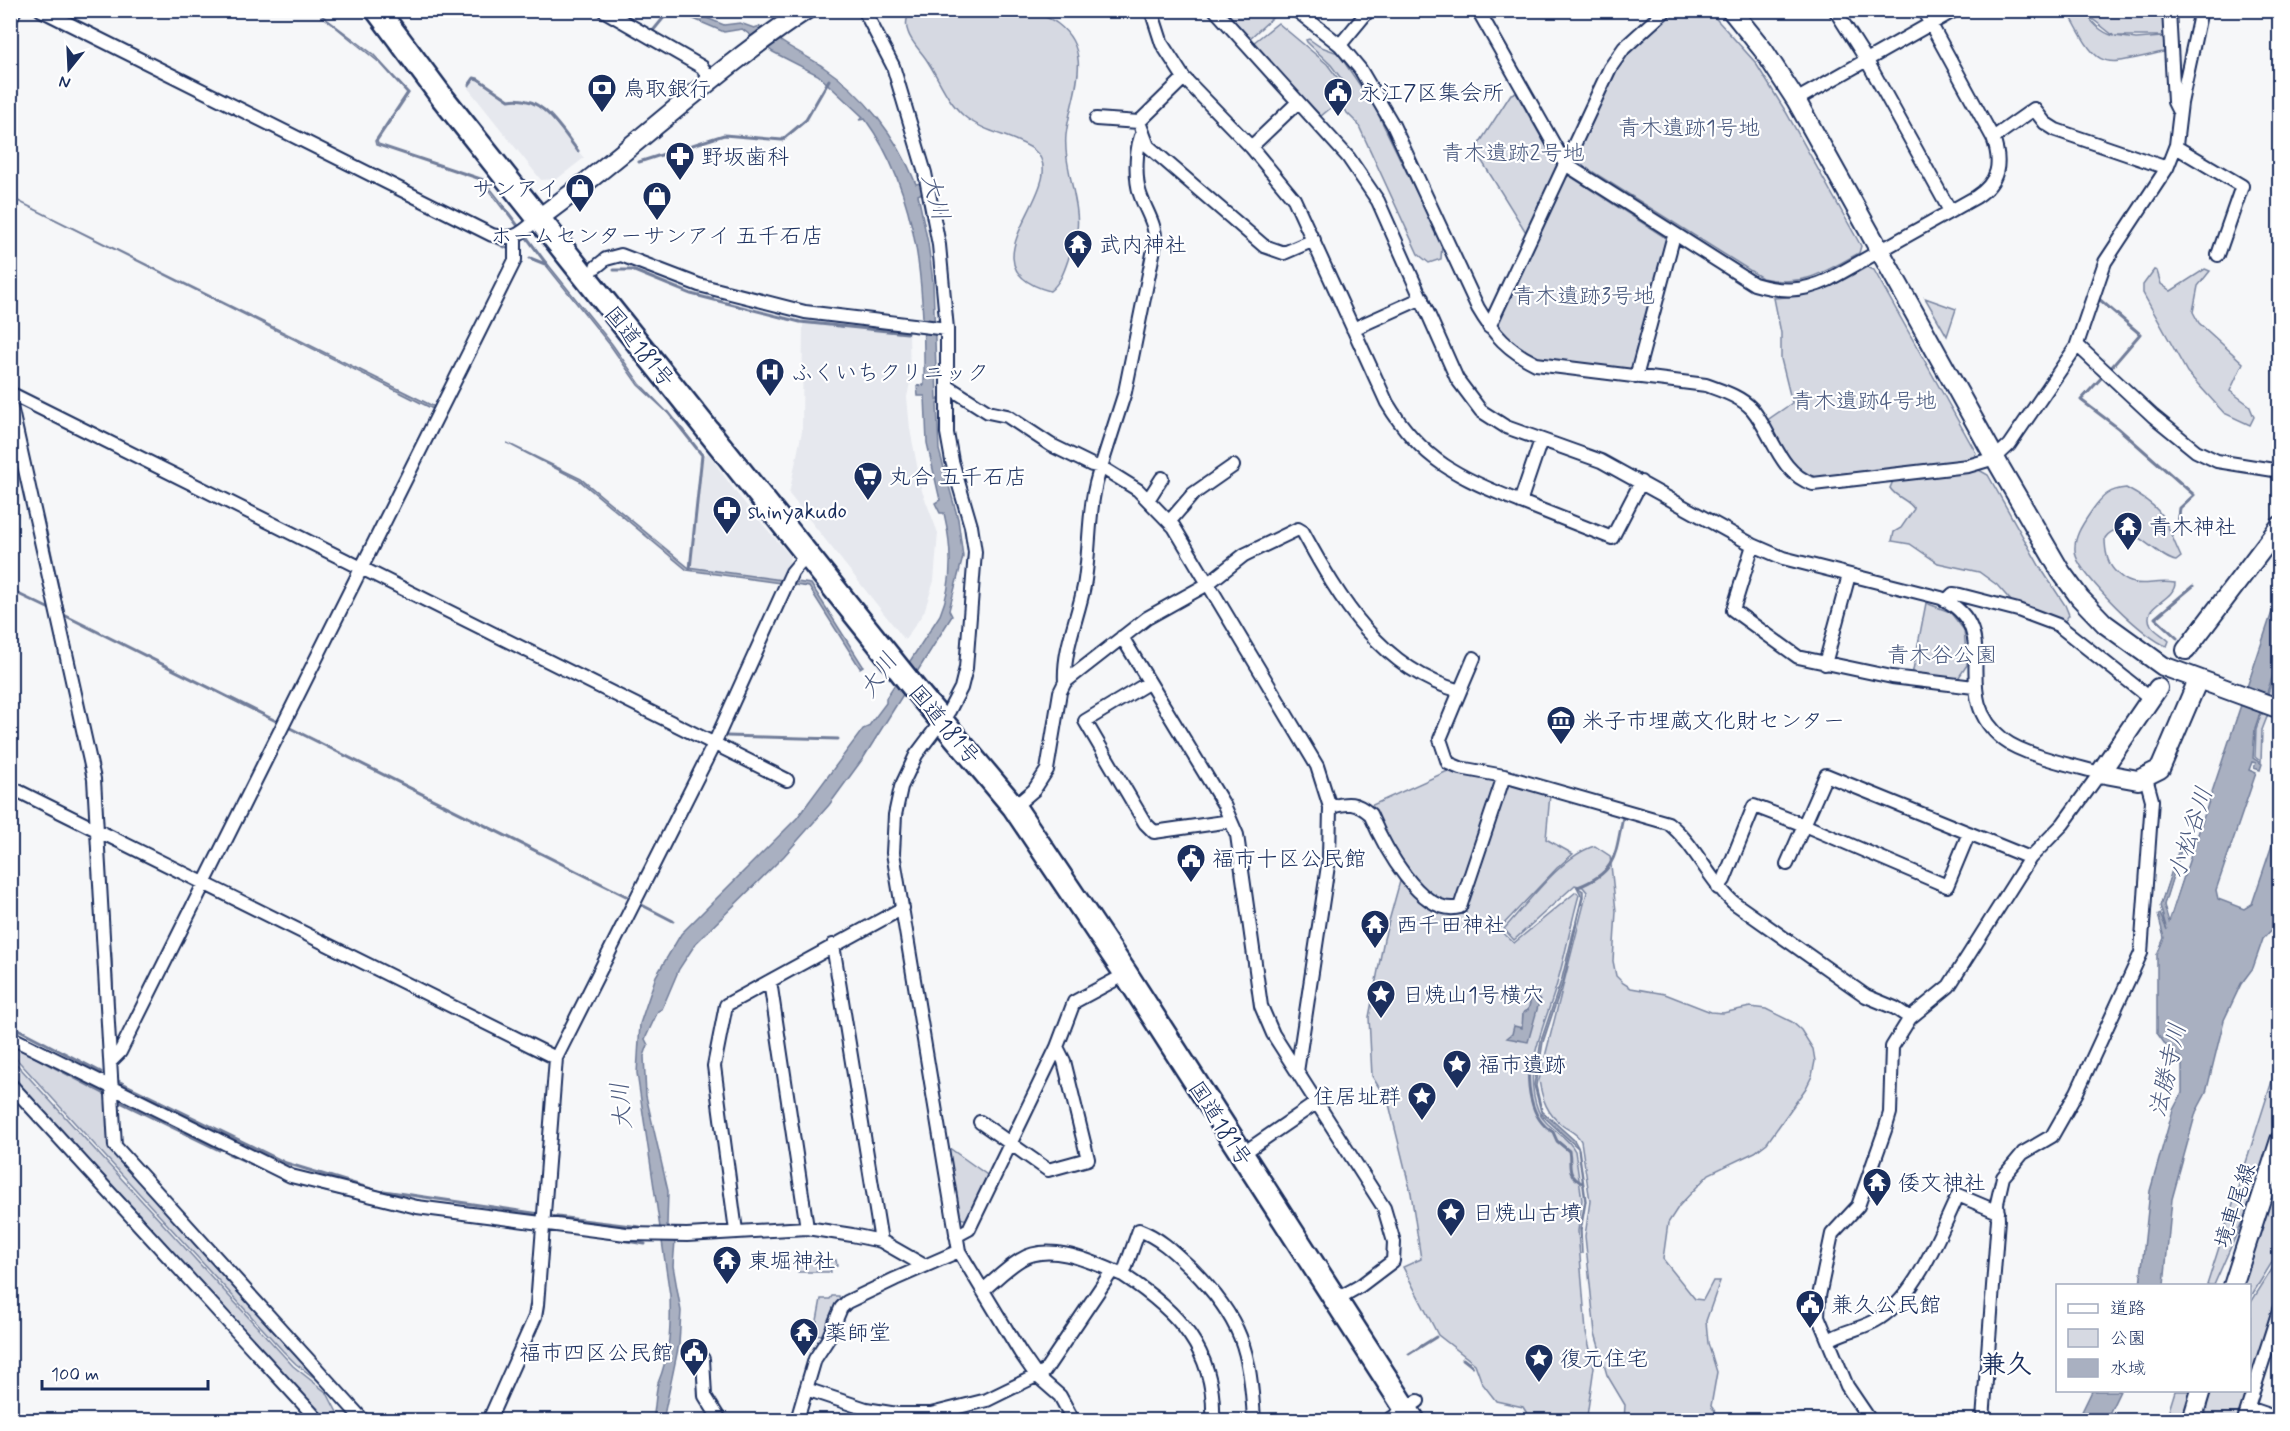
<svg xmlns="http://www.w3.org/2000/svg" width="2290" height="1431" font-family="Mynerve,'Klee One',sans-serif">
  <rect width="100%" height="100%" fill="#f6f7f9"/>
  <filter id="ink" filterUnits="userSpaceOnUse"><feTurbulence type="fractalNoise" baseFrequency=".0167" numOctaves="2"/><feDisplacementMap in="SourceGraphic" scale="12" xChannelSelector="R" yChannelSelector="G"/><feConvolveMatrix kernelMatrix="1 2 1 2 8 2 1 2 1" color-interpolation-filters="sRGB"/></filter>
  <g filter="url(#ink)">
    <path fill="#e6e8ee" d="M474,79L508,101L522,99L540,107L584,158L557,179L541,180L468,88Z
      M803,318L909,330L910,383L907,397L910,429L922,491L938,533L934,581L924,612L905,640L789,494L802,431Z
      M708,453L737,494L790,556L786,581L690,567L703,457Z"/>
    <path fill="#d6d9e2" stroke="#7884a0" stroke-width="1.5" d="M910,11C946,10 1031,2 1058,24C1096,53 1070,97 1066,135C1063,165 1081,204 1077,230C1076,240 1071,250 1068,260C1064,272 1060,283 1050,291C956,266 1076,184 1034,150C1018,137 984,133 964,116C946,100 939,78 926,59C920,50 911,42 908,32C905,25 907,17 910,11Z
      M1225,11H1280L1250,38Z
      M1673,11H1709L1755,62L1786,112L1861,246L1859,253C1824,272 1803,288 1762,278L1577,162L1575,155L1621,61Z
      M2068,11H2086C2090,22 2102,33 2114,36L2090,17L2088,11H2165V36H2115L2136,39L2162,37L2168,45V51C2100,65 2101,75 2068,11Z
      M1278,23L1327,64L1349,93L1321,116L1253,43Z
      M1309,39L1319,46L1338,53L1374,106L1442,244L1441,259L1429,263L1418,254L1358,124L1342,108V103L1352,93L1331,65L1307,42L1306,40Z
      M1516,93L1557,165L1527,234L1475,150L1511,94Z
      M1570,176L1666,238L1668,246L1631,371L1532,359L1495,328L1565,177Z
      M1867,267L1874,270L1976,453L1972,460L1818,478C1790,473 1779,443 1766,421L1792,403L1781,359V333L1774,298C1817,296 1831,287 1867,267Z
      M2205,269L2210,271L2198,286L2193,312L2199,323L2243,363L2230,391L2249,405L2254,417L2250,425L2224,413L2187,372L2143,293V285L2154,270L2157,271L2161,284L2171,291Z
      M1925,298L1956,309L1947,336Z
      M1979,470L1988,475L2040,567L2065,605L2069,615L2065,621L2013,603L1997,585L1979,572L1938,563L1910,544L1892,541L1894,532L1901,528L1914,509C1908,499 1896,498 1890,488L1893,481Z
      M2126,488C2167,510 2163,518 2181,557L2176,561C2155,558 2124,511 2105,538C2105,549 2107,562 2114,570C2134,593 2150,579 2175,583C2175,601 2140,605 2151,625C2155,632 2164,635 2169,641L2167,646C2146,640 2082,577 2076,556C2071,539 2084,522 2093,509C2102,496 2110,489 2126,488Z
      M1926,603L1950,612L1964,630L1967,665L1957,680L1912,675Z
      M2279,661V686L2262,730L2261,762L2255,757L2256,729Z
      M1452,769L1494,778L1497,784L1458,899L1452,906L1422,891L1368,807Z
      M1510,783L1550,794L1546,839L1573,854L1557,868L1499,929L1514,943L1576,892L1579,895C1571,923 1566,952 1558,980C1547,1022 1521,1066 1538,1110C1545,1128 1567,1134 1575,1151L1582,1200L1578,1231L1586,1332L1594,1367L1587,1416L1581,1420H1531L1523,1407L1496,1401L1482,1383L1475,1364L1438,1335L1403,1267L1421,1259L1411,1193L1389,1104L1372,1076L1369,1017L1384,939L1402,874C1415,893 1431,922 1459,912L1504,785Z
      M1595,846L1610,856L1616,911L1613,961L1616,976L1623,983L1631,988L1665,994L1711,1012L1723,1013L1750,1007L1766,1009L1792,1022L1801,1030L1813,1049L1815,1061L1812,1076L1806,1088L1767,1143L1755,1152L1709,1174L1679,1206L1668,1223L1663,1259L1695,1299L1703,1300L1713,1281H1720L1706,1321L1708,1343L1717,1372L1711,1406L1721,1420H1624L1625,1405L1607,1375L1595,1333L1585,1236L1590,1201L1581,1141C1577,1133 1570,1131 1563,1126C1547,1114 1542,1099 1539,1080L1587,892L1583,887L1575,885L1514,940L1504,929C1526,905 1563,854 1595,846Z
      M11,1041L107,1091L113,1144L328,1388L296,1364L283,1351L11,1053Z
      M11,1058L293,1366L327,1393L341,1420H323L219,1302L11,1077Z
      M2279,1059V1112L2247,1217L2241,1224L2214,1285H2207Z
      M948,1147L990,1177L968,1220L959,1218Z
      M2279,1166V1251L2250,1298V1286H2242Z
      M2279,1258V1287L2250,1383V1304Z
      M836,1260L837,1266H830L831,1272H798L797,1260Z
      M832,1296H839L840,1302L823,1335L802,1333V1326H816L821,1299H830Z
      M2175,1391H2192L2183,1420H2166Z
      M2209,1391H2247L2238,1420H2205Z"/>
    <path fill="#a9b0c1" stroke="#707c99" stroke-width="1.5" d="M687,10L724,25L740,23L754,28L760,26C781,44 800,52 822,66C865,95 897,137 916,184L922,183L924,192L918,195L928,243L933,282L937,399H944V403H937L939,450L958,519L963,557L949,610L952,616L864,757L829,805L784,856L696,943L679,969L662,1009L658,1011L645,1039L648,1045L644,1056L646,1096L668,1191L667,1225L675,1241L673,1266L681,1311L679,1344L663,1420H653C655,1410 656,1391 658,1383C670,1354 671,1327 670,1295L637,1073L640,1024L656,976L681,934L797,818L863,729L868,727L886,703V698L940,615C954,582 952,547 944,513H940L935,503L940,500L927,443L925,396H918L917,386L924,385C925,294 921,196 865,119L859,120L863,117L818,75L773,52L742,29L724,32L675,11Z
      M316,11L373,54L409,93L377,141L378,144L483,179L505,207L503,209L481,180L376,145L375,141L407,93L381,64Z
      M10,197L437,408L435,410Z
      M546,262L612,344L640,384L669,414L638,385L610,345L545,264Z
      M507,443L581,479L688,567L811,584L863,666L860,668L809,587L687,570L580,481Z
      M2279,591V657L2255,728L2253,758L2262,764L2260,770L2254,768L2256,763L2252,762L2249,770L2256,773L2216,890L2218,899L2244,909L2252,904L2276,833V818H2279V922L2263,939L2253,968L2241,984L2224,1020L2206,1093L2196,1112L2172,1199L2164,1285L2140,1286L2150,1191L2173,1110L2182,1093V1059L2167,1047L2157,1033V954L2164,938L2158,915L2160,914L2167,930L2160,906L2183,837L2189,839V842L2184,841L2164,905L2169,921Z
      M1577,887L1583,891V897L1564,979L1543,1042L1536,1086L1542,1111L1574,1140L1579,1149L1586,1201L1581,1230L1582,1254L1580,1229L1585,1201L1578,1148L1542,1115L1534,1085L1541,1041L1562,978L1582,897Z
      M1532,996L1540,999L1528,1042L1507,1038L1512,1034L1514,1026L1522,1028L1523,1013L1528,1010Z
      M2092,1391H2120L2106,1420H2078Z"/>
    <path fill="#f6f7f9" d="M2233,718L2169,920L2165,905L2185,841L2189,842L2190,839L2182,837L2159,906L2161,913L2157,915L2163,937L2157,954L2154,953L2161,937L2155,916L2159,912L2157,905L2180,836L2190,837L2191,843L2186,844L2167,905L2169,912Z"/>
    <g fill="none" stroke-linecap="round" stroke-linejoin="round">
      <path stroke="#707c99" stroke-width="3" d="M30,10L39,15
        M652,32L670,10
        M469,85L474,78L478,79L509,100C542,94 560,128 578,151
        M639,162L724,135L782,140L806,120L829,80
        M503,206L521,230
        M525,235L548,266
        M490,240L511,250
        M530,258L545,264
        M614,270H632L691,294L800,322L907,333
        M2099,299L2140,334L2110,369
        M2103,376L2081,400L2118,428L2194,495L2180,508L2178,525
        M668,412L702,455L690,569
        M46,531L64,615L280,723
        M10,590L52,610
        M2177,638L2155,618L2193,586
        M288,727L632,899
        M727,736L838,739
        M1578,887C1617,872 1615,855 1623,817
        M638,903L673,921
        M111,953L113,1005
        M10,1025L101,1072
        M26,1052L105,1094
        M1529,1058C1527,1083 1529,1119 1553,1132L1557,1141L1569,1151C1572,1165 1565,1174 1582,1183
        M116,1080L286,1163L378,1191
        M116,1100L219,1150
        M229,1154L263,1169
        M314,1188L372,1202
        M384,1191L540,1214
        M549,1216L640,1227
        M602,1237L645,1244
        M1409,1354L1436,1337
        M1463,1359L1472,1366"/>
      <g stroke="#1b2f5e" stroke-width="16">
        <path id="street" d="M41,10L492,235C517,241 521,233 539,218
          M603,10L702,67L710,79
          M864,10L893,66L925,173L939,245L947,329V433L952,461L971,526L975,552L966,668L961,688L949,711L916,755L901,787L895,815L893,853L959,1251L1020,1352L1036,1375L1060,1396L1073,1420
          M1151,10L1162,44L1184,78L1251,147L1294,199L1387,403C1421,460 1461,479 1521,502C1552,514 1582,526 1612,538L1641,482
          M1215,10L1348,157L1378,201L1457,379L1481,411L1506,427L1601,461L1753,545L1783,558L1941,598C2009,632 1944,693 2004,740C2023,755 2075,766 2100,773L2063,824L2030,858L1949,986L1910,1018L1892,1047L1890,1113L1885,1130L1858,1206L1832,1234L1819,1296L1818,1316L1847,1386L1870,1420
          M1296,10L1340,45L1360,69L1393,125L1478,308C1493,334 1509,351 1536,364L1706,385C1722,391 1740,396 1752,409C1773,434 1779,473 1813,484L1968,466L1995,458L2009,445L2076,347L2105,262L2167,168L2056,130L2045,123L2034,109L1993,138
          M1478,10L1565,164L1754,284C1781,292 1802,292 1828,280L1976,197C1999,182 2002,163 1993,138L1923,10
          M1835,10L1866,59L1950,211
          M2169,10L2174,102L2178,110
          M10,20L15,10
          M1340,45L1369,10
          M1184,78L1139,122L1148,146L1264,246L1284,253L1314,240
          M1796,100L1955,10
          M1096,119L1139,122
          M1251,147L1297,103
          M2176,147L2242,186L2218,255
          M2167,168L2176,145L2181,103L2201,10
          M596,267L606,259L621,255L699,285L805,312L947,329
          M1489,327L1610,68L1624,48L1666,10
          M1353,329L1422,298
          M2077,345L2153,416L2196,451L2217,461L2280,471
          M1636,377L1674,235
          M947,386L988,412L1007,416L1051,445L1092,465L1101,467L1125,392L1155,244C1157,225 1146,212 1140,194C1135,179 1135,146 1143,132
          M10,393L787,780
          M10,402L94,779L115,1146L363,1420
          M1148,500L1162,478
          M1520,502L1541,440
          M1169,522L1193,494L1233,466
          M1753,545L1733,610L1798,657L1892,677L1974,687
          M1946,601L1953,594L1960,595L2018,610L2058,625L2150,698
          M1122,637L1224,805L1237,835L1261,1006L1273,1034L1384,1208L1394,1242L1393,1261L1360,1286L1335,1300
          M1825,664L1849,575
          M1065,682C1063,649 1078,618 1084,586C1091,547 1087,504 1101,467L1138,490L1174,527L1317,766L1330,807L1329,859L1297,1072
          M1148,683L1085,721L1145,823L1154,832L1231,821
          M1460,691L1474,658
          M10,787L556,1058
          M1014,807L1034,790L1047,770L1060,692L1065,682L1147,618L1206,585L1244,555L1298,529L1303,532C1340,600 1381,669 1460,691L1440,739L1448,763L1460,768L1504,776
          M1330,807C1348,802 1356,802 1370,814C1383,844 1421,918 1460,907L1504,776L1668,823C1695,844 1708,879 1733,902L1866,996L1895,1008L1910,1018
          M1787,864L1804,825L1947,886L1969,833
          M1718,888L1724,880L1754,806L1804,825L1826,775L2030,858
          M833,945L881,1241
          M770,981L807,1228
          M10,1037L291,1176L417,1207L626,1234L687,1235L807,1228L852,1235L881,1241L923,1265
          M111,1061L120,1052L515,260V238
          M10,1084L318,1420
          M980,1122L1048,1170L1088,1159L1064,1061L1057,1047
          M1242,1154L1316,1103
          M736,1231L714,1066L726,1005L903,908
          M956,1236L969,1229L1057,1047L1074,1002L1126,974
          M1123,1275C1178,1311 1216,1351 1213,1420
          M983,1290C995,1280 1007,1268 1020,1260C1050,1241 1094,1263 1123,1275L1139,1230C1160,1238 1175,1253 1191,1268C1242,1319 1250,1350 1254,1420
          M1829,1340C1845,1330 1864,1329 1880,1318C1917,1294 1940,1234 1958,1195L1998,1212
          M703,1359L705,1396L720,1420
          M806,1389L866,1409L897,1414H931L987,1400L1044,1372L1112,1271
          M2248,1408L2280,1419
          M489,1420L535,1317L537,1305L556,1058L714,744L792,572L807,554
          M797,1420L815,1359L828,1339L841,1308L847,1302L895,1279L959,1251
          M1389,1420L1418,1401
          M1983,1420L1998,1219L1997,1203L2003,1177L2023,1153L2052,1136L2077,1092L2141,953L2152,800L2146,778
          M2244,1420L2280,1307"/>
      </g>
      <g stroke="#1b2f5e" stroke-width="22">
        <path id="secondary" d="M1731,10L1764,51L1796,100L2000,467L2061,572L2080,598L2105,624L2163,666L2280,709
          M539,218C631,152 711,72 806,10
          M2186,650L2280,526
          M2158,688L2100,773L2138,780L2160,769L2198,680
          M2233,1286L2280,1140
          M2192,1420L2201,1390"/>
      </g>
      <g stroke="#1b2f5e" stroke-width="27">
        <path id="highway" d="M377,10L442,97L582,273L914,688L1014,807L1126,974L1413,1420"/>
      </g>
      <use href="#street" stroke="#fff" stroke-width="12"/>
      <use href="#secondary" stroke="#fff" stroke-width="18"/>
      <use href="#highway" stroke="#fff" stroke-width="22"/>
    </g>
  </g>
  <defs>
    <g id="bank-pin" transform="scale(1.5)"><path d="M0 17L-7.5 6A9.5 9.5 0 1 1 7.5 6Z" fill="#1b2f5e" stroke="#fff"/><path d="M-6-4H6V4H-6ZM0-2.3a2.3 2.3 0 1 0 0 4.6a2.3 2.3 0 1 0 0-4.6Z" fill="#fff"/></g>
    <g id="civic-pin" transform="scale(1.5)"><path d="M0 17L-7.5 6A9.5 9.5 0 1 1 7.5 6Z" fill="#1b2f5e" stroke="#fff"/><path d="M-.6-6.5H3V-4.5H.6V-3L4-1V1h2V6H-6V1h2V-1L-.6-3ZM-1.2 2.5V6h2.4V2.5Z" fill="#fff"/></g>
    <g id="pharmacy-pin" transform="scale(1.5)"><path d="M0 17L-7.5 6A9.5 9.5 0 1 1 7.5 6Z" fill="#1b2f5e" stroke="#fff"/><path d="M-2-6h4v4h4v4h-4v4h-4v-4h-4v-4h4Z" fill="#fff"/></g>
    <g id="shop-pin" transform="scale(1.5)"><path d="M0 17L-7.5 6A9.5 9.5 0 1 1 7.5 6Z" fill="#1b2f5e" stroke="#fff"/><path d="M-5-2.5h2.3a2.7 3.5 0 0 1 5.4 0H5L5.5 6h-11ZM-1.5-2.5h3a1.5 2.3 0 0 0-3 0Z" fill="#fff"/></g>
    <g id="temple-pin" transform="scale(1.5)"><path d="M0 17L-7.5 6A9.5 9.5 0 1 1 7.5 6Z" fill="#1b2f5e" stroke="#fff"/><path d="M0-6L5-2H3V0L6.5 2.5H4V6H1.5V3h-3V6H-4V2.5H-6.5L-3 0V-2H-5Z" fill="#fff"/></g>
    <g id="hospital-pin" transform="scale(1.5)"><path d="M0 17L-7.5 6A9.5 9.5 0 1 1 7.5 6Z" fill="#1b2f5e" stroke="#fff"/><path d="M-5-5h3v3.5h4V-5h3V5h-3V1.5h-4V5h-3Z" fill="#fff"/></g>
    <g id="supermarket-pin" transform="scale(1.5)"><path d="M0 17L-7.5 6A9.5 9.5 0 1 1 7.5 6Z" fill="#1b2f5e" stroke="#fff"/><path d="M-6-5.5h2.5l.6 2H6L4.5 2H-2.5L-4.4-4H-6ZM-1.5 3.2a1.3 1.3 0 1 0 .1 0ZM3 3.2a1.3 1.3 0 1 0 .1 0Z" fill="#fff"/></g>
    <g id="museum-pin" transform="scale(1.5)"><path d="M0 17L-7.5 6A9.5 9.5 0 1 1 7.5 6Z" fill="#1b2f5e" stroke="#fff"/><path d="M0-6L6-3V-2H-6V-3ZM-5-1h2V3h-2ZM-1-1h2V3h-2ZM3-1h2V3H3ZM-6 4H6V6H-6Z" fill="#fff"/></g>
    <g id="sight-pin" transform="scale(1.5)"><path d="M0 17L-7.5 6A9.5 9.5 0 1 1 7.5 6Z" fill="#1b2f5e" stroke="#fff"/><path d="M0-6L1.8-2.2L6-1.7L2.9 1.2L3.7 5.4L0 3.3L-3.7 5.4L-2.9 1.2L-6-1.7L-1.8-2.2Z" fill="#fff"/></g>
  </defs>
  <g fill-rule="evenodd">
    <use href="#bank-pin" x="602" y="88"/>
    <use href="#civic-pin" x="1338" y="92"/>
    <use href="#pharmacy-pin" x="680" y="156"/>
    <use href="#shop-pin" x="580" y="188"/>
    <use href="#shop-pin" x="657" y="196"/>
    <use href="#temple-pin" x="1078" y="244"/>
    <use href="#hospital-pin" x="770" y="372"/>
    <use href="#supermarket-pin" x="868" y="476"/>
    <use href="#pharmacy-pin" x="727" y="510"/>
    <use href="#temple-pin" x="2128" y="526"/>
    <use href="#museum-pin" x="1561" y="720"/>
    <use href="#civic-pin" x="1191" y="858"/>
    <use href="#temple-pin" x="1375" y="924"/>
    <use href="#sight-pin" x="1381" y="994"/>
    <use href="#sight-pin" x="1457" y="1064"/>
    <use href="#sight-pin" x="1422" y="1096"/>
    <use href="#temple-pin" x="1877" y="1182"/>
    <use href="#sight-pin" x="1451" y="1212"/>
    <use href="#temple-pin" x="727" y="1260"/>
    <use href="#civic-pin" x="1810" y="1304"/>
    <use href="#temple-pin" x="804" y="1332"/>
    <use href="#civic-pin" x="694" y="1352"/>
    <use href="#sight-pin" x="1539" y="1358"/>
  </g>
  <g text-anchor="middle" stroke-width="4.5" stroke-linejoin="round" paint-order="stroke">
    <g font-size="22" fill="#1b2f5e" stroke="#fff" text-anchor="start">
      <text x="623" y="96">鳥取銀行</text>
      <text x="1359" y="100">永江7区集会所</text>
      <text x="701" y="164">野坂歯科</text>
      <text x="559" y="196" text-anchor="end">サンアイ</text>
      <text x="657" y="243" text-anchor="middle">ホームセンターサンアイ 五千石店</text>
      <text x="1099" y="252">武内神社</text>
      <text x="791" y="380">ふくいちクリニック</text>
      <text x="889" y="484">丸合 五千石店</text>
      <text x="748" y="518">shinyakudo</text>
      <text x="2149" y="534">青木神社</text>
      <text x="1582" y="728">米子市埋蔵文化財センター</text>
      <text x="1212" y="866">福市十区公民館</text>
      <text x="1396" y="932">西千田神社</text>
      <text x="1402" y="1002">日焼山1号横穴</text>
      <text x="1478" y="1072">福市遺跡</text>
      <text x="1401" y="1104" text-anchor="end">住居址群</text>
      <text x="1898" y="1190">倭文神社</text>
      <text x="1472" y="1220">日焼山古墳</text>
      <text x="748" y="1268">東堀神社</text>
      <text x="1831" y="1312">兼久公民館</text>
      <text x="825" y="1340">薬師堂</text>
      <text x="673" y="1360" text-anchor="end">福市四区公民館</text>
      <text x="1560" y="1366">復元住宅</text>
    </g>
    <g font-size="22" fill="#4a5a7f" stroke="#fff">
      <text x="1689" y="135">青木遺跡1号地</text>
      <text x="1513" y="160">青木遺跡2号地</text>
      <text x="1584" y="303">青木遺跡3号地</text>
      <text x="1864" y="408">青木遺跡4号地</text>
      <text x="1942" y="662">青木谷公園</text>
    </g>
    <g font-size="22" fill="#1b2f5e" stroke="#fff">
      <text transform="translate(640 346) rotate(51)" y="8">国道181号</text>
      <text transform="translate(945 724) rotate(50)" y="8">国道181号</text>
      <text transform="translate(1221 1123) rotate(57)" y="8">国道181号</text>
      <text transform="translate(2234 1205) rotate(-72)" y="8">境車尾線</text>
    </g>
    <g font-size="24" font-style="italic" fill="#4d5c81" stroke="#fff">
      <text transform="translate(936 197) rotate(75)" y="8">大川</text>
      <text transform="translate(878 675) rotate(-56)" y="8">大川</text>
      <text transform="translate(2190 833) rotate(-72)" y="8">小松谷川</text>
      <text transform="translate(2167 1070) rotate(-77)" y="8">法勝寺川</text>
      <text transform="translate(621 1106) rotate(-95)" y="8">大川</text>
    </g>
    <g font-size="26" font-weight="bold" fill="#1b2f5e" stroke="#fff">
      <text x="2006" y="1373">兼久</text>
    </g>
  </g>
  <rect width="2290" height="1431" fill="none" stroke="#fff" stroke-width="36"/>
  <rect x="18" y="18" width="2254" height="1395" fill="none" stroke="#1b2f5e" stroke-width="2" filter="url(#ink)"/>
  <rect x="2056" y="1284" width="195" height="108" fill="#ffffff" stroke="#a4acbf" stroke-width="1.5"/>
  <rect x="2068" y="1304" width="30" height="9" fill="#ffffff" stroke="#a4acbf" stroke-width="1.5"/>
  <text x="2110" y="1314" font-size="18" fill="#1b2f5e">道路</text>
  <rect x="2068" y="1329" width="30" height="18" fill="#d6d9e2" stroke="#a4acbf" stroke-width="1.5"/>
  <text x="2110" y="1344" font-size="18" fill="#1b2f5e">公園</text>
  <rect x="2068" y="1359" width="30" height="18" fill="#a9b0c1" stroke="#a4acbf" stroke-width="1.5"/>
  <text x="2110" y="1374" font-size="18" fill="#1b2f5e">水域</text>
  <g transform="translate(69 69) rotate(198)" stroke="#ffffff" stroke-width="4.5" paint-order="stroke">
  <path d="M0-4.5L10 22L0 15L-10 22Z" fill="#1b2f5e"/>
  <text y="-9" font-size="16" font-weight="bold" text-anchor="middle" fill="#1b2f5e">N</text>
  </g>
  <path d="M42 1380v9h166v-9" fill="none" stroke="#1b2f5e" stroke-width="3"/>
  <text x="51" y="1380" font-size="18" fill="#1b2f5e" stroke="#ffffff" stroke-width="4.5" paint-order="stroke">100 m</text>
</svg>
